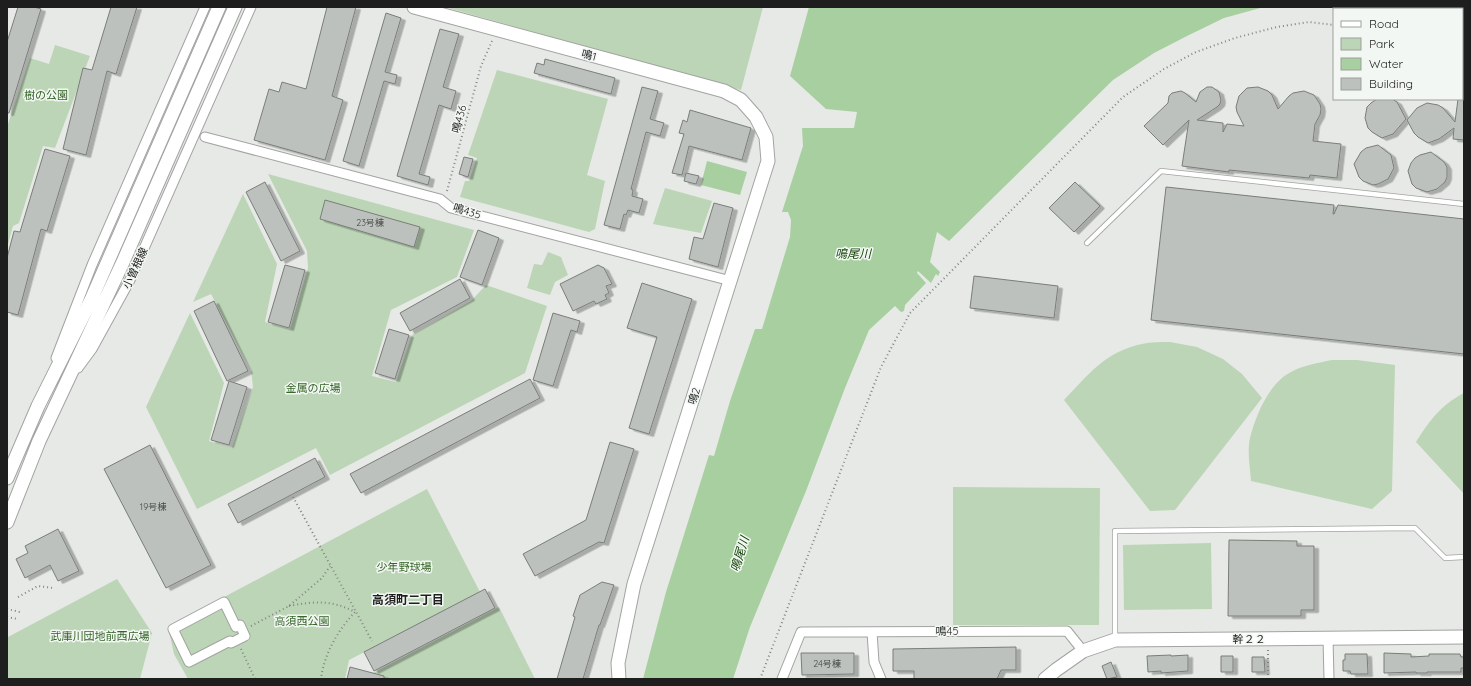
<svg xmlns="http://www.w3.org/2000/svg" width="1471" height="686" font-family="Quicksand,'Noto Sans JP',sans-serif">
  <defs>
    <filter id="shadow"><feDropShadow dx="4.5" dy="2.5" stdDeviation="0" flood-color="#0004"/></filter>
  </defs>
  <rect width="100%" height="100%" fill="#e6e9e5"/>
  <path fill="#bcd5b6" d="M445,7H763L741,90Z
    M55,45L90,56L55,148L43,146L19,223L13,226L7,248V127L30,58L49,64Z
    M497,70L608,99L587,175L605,181L595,229L589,232L460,197L465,181H469L477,158L468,155Z
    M268,174L474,230L457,277L391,310L372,376L396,382L412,335L471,301L486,285L547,306L525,373L330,475L316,448L197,509L146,407L190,313L224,383L209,441L232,448L253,387L251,370L211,294L193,302L243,194L277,264L265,322L290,329L308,268L307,251Z
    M665,188L712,201L701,233L653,224Z
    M548,252L561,257L568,275L555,282L550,295L527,288L534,264L542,265Z
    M1170,342L1197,347L1223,359L1242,374L1262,398L1175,510L1150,511L1064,400C1088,375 1106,351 1142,344C1151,342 1161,342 1170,342Z
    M1332,360H1357L1395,365L1392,491L1372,509L1251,481C1250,467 1247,451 1250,438C1256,415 1269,383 1291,372C1304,365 1318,363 1332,360Z
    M1464,393V494L1416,442C1430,420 1441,405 1464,393Z
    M953,487L1100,488L1099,625H953Z
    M427,489L480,592L349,660L345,679H188L174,654L168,627Z
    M1211,543L1212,609L1124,610L1123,545Z
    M117,579L152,633L140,679H7L8,637Z
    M499,607L535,679H370L371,674Z"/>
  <path fill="#a8cf9f" d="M809,7H1264L1224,18L1187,36L1154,53L1113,80L949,241L937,232L930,262L940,272L938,276L936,274L931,283L918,271L917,273L926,283L905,305L904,311L901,312L895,306L869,330L845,388L806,491L750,627L733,679H643L666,592L709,455L714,456L730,401L755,329H762L790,237L791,220L788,212H782L803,146L802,128H854L857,112L826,109L790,76Z
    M1353,7H1464V60L1462,59V9H1358Z
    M707,161L747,172L740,195L701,185Z"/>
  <path fill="#bdc1bd" stroke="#7a7d79" filter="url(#shadow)" d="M18,7H34L41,9L9,113H7V42Z
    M111,7H137L116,74L107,71L86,155L63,149L83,68L92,70Z
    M327,7H356L332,96L343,100L325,160L254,140L269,89L279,92L282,82L306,89Z
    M386,13L401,18L385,72L397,75L395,84L384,81L359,166L343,161Z
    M440,29L459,34L443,87L456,91L451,109L439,105L419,174L430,177L428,185L397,176Z
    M545,59L615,78L611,94L534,73L537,63L544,65Z
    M642,87L658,91L650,119L664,123L660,136L646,132L631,189L633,190L632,196L643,199L639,213L628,210L626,215L624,214L620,229L604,225Z
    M1207,87H1212L1219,92L1221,100L1220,104L1217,107L1197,120L1223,123V132L1227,124L1244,126L1237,112L1236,107L1239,96L1247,88L1258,87L1268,91L1272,95L1278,109L1289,96L1293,93L1304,91L1314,95L1320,104L1321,109L1320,115L1315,124L1313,141L1341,144L1337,178L1310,175L1309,178L1229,170V172L1182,166L1189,120L1163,145L1144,126L1168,103L1169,96L1172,93L1181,91L1185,93L1196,102L1200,92Z
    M1462,98H1464V140L1453,139L1454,128L1439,139L1428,143L1418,137L1414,133L1407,120L1417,108L1427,103L1438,105L1443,108L1455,122L1458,99H1462Z
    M1377,99H1392L1397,102L1406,119L1393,134L1382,138L1372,132L1368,128L1365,118L1367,107L1371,103Z
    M690,110L751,128L742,160L689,146L682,175L672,173L684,134L679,133L683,120L687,122Z
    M1378,145L1391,155L1394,168L1388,179L1378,184L1373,185L1363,181L1359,177L1354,164L1361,152L1366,148Z
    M45,149L70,156L47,231L41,229L18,315L7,312V258L14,231L20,232Z
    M1431,152L1444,162L1447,167V177L1445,182L1437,189L1427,192L1416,188L1412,184L1408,171L1411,163L1415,158L1420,155Z
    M464,157L473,159L468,177L459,174Z
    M686,173L699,176L696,184L684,181Z
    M265,182L300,251L281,261L246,192Z
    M1075,182L1100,206L1074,232L1049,208Z
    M1166,187L1334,205L1333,214H1334L1338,205L1464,219V354L1151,320Z
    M325,200L420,227L414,247L320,219Z
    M714,203L733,208L718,267L689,259L694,237L703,239Z
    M478,230L499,238L482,285L460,277Z
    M285,265L305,270L289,328L268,322Z
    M598,265L604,268L612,284L606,286L609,293L605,295L607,299L596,304L594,301L573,311L560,284Z
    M974,276L1058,286L1054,318L970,308Z
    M460,279L470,298L410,331L400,313Z
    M642,283L692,299L649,434L629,428L657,337L627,328Z
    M214,301L248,371L227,381L194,311Z
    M553,313L580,321L577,332L571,330L553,386L533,380Z
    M389,329L409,335L395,379L375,373Z
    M530,379L540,398L361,493L350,474Z
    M229,381L247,387L229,445L211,440Z
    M610,442L634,449L604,543L599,542L535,576L523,554L586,520Z
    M150,445L211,565L166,588L104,469Z
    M315,458L325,477L238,523L228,504Z
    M58,529L79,571L58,581L50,565L25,578L16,559L28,553L25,546Z
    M1229,540L1297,541V546H1314V610H1301V616H1228Z
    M602,582L614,585L600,625H599L583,679H557L575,617L573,616L580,595Z
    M485,589L495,608L374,671L364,652Z
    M1016,647V670H1001L997,679H914V671H893V649Z
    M801,653H854V674L802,675Z
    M1384,653L1411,654V657L1429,656V654H1460L1461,657H1464V668H1461V672H1427V673H1416V672L1384,673Z
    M1345,654H1367L1368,674H1351L1350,671H1343V660H1345Z
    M1171,655V656L1188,655V671L1161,673V671L1148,672L1147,656Z
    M1221,656H1233V672H1221Z
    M1252,657H1264L1265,672H1252Z
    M1111,662L1117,677L1107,679L1102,666Z
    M350,667L384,676V679H347Z"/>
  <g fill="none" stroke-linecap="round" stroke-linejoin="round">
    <g stroke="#a1a4a0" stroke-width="6">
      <path id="lane" d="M1087,243L1161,171L1464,204
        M1115,638V531L1415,528L1445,558L1464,557"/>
    </g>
    <g stroke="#a1a4a0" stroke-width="11">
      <path id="street" d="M205,137L440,199L451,208L731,281
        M56,358L92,265L205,7
        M78,368L92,349L130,280L251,7
        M224,602L236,627L240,625L245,636L231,643L230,641L189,662L173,629Z
        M872,632L874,662L881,679
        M1328,638L1329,679
        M782,679L801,632L1067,631L1083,651"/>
    </g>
    <g stroke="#a1a4a0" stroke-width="15">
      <path id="secondary" d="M414,7L724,91L741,100L756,117L766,137L768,161L634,584L618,663L619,679
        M7,478L38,406L91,300L219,7
        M7,522L39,441L123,262L235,7
        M1045,679L1056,670L1083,651L1115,640L1464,637"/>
    </g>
    <path stroke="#838583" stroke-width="2" stroke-dasharray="1 3" stroke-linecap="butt" d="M1462,82L1464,83
      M447,191L481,66L492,41
      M293,497L372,641
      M18,597L38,586L53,588
      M289,606C315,601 332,600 355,612C338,630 324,654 321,679
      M7,609L20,612
      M7,617L18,619
      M251,626L289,606L322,578L330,566
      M241,649L255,679
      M1268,650V679
      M760,679L881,367L910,313L1123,97L1164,69L1196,52L1235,38L1277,27L1309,22L1334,25"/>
    <use href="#lane" stroke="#fff" stroke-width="4.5"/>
    <use href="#street" stroke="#fff" stroke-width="9"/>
    <use href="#secondary" stroke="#fff" stroke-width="13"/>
  </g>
  <g text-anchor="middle" stroke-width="3" stroke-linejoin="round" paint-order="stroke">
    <g font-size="9" fill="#454745">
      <text x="370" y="226">23号棟</text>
      <text x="153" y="510">19号棟</text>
      <text x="827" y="667">24号棟</text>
    </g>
    <g font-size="11" fill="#1d1e1d" stroke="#f3f7f3">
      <text transform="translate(589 55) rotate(15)" y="4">鳴1</text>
      <text transform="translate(459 119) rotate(-75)" y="4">鳴436</text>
      <text transform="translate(467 211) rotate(17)" y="4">鳴435</text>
      <text transform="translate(135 268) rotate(-65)" y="4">小曽根線</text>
      <text transform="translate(694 396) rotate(-72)" y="4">鳴2</text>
      <text x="947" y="635">鳴45</text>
      <text x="1249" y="643">幹２２</text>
    </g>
    <g font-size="11" fill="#356528" stroke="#f3f7f3">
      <text x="46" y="99">樹の公園</text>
      <text x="313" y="392">金属の広場</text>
      <text x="404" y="571">少年野球場</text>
      <text x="302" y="625">高須西公園</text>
      <text x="100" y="640">武庫川団地前西広場</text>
    </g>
    <g font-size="12" font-style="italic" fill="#0d3f00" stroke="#f3f7f3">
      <text x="853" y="258">鳴尾川</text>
      <text transform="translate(740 554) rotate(-73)" y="4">鳴尾川</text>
    </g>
    <g font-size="12" font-weight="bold" fill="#1d1e1d" stroke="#f3f7f3">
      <text x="408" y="604">高須町二丁目</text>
    </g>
  </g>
  <rect width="1471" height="686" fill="none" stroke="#1d1e1d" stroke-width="16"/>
  <rect x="1333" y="8" width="130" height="92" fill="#f3f7f3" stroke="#9da09d"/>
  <rect x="1341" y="21" width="20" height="6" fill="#ffffff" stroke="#9da09d"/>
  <text x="1369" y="28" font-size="12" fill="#1d1e1d">Road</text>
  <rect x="1341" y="38" width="20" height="12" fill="#bcd5b6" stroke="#9da09d"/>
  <text x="1369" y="48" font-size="12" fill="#1d1e1d">Park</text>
  <rect x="1341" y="58" width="20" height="12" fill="#a8cf9f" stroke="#9da09d"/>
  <text x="1369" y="68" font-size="12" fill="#1d1e1d">Water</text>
  <rect x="1341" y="78" width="20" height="12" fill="#bdc1bd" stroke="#9da09d"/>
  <text x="1369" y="88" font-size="12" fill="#1d1e1d">Building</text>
</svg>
